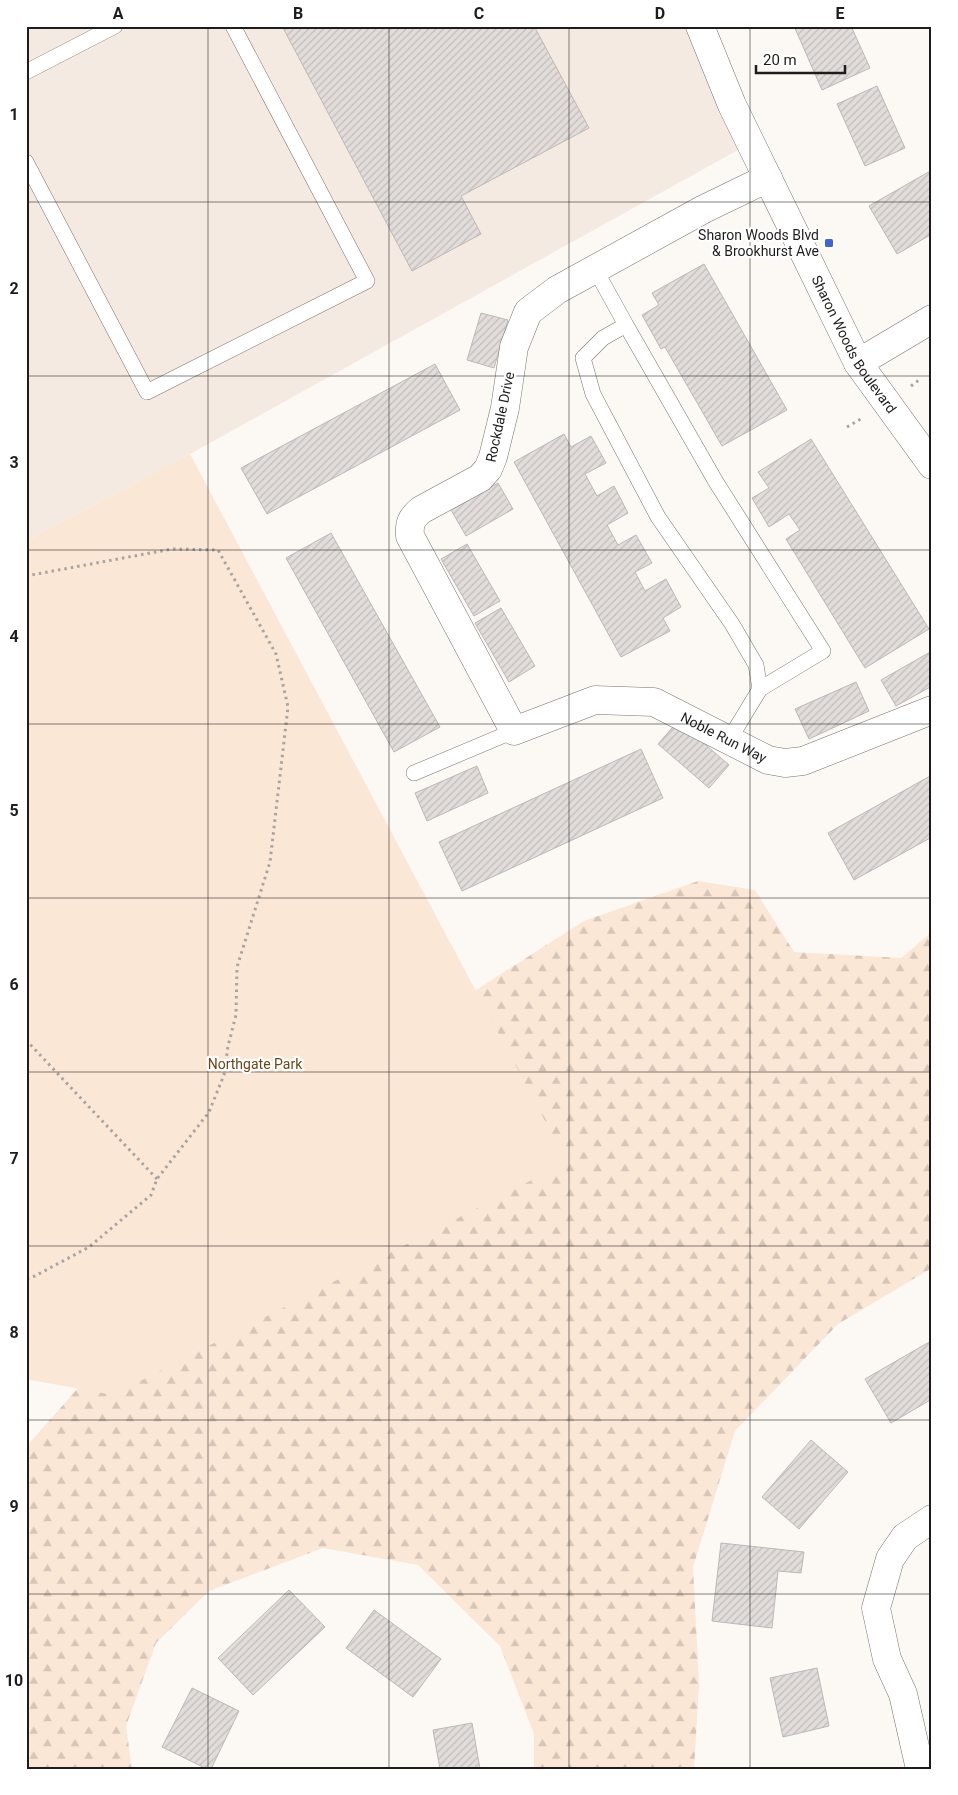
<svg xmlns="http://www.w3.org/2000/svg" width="958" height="1795" font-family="Roboto,sans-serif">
  <defs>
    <pattern id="forest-firs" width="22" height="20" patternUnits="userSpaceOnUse" patternTransform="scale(1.25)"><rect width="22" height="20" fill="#fbe7d6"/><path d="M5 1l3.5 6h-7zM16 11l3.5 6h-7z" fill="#d7c6b7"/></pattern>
    <pattern id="building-hatch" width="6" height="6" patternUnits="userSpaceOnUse" patternTransform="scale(1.25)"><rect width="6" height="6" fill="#e2ddda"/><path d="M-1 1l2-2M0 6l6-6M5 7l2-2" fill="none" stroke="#c1bdba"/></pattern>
  </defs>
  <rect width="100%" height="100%" fill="#fcf8f4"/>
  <path fill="#f5eae1" d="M26,26H699L747,145L190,454L26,541Z"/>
  <path fill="url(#forest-firs)" d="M698,881L755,890L794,952L901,958L932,932V1268L838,1324L735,1431L693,1567L699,1684L694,1769H534V1734L500,1646L418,1565L323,1548L209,1591L156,1643L126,1726L132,1769H26V1447L296,1141L476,990L584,921Z"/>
  <path fill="#fbe7d6" d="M190,454L567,1162L113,1395L26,1379V541Z"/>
  <path fill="url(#building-hatch)" stroke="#bdb8b5" d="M282,26H534L589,128L461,196L481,234L412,271Z
    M794,26H851L870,68L822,90Z
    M877,86L905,148L865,166L837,104Z
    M932,170V234L897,254L869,206Z
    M704,264L787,410L722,446L665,347L661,349L642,315L659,305L652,293Z
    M481,313L508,320L494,368L467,360Z
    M435,364L460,410L267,514L241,468Z
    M564,434L571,447L591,436L606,463L585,474L597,496L614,486L628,513L607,525L618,545L636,535L652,563L635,572L645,591L666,579L681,607L663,618L670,631L621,657L514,462Z
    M811,439L929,629L865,668L786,539L800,530L789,514L769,527L752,498L769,488L758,472Z
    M498,483L513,509L466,536L451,510Z
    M331,533L440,727L394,752L286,558Z
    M467,544L500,601L474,616L441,559Z
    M501,608L535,666L509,682L475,623Z
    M932,651V686L896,706L881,680Z
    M856,682L869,711L809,739L795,709Z
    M678,721L729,765L709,788L658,744Z
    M641,749L663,798L462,891L439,842Z
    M477,766L488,793L427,821L415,793Z
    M932,775V837L854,880L828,833Z
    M931,1341L932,1399L891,1423L865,1379Z
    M811,1440L848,1472L799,1529L762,1497Z
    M721,1543L804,1552L801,1573L778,1571L772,1628L712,1621Z
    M289,1590L325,1627L253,1695L218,1658Z
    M374,1610L441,1659L413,1697L346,1648Z
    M817,1668L829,1726L783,1737L770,1678Z
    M192,1688L239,1711L211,1769H207L162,1747Z
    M472,1723L480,1769H440L433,1730Z"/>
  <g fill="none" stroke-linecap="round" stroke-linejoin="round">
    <g stroke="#777370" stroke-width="16">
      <path id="lane" d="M26,72L115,26
        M26,162L147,392L367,281L233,26
        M595,269L626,325L603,338L583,358L593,394L658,517L732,624L756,665L760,689L729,740
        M626,325L716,482L823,651L760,689
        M414,773L514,731"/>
    </g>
    <g stroke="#777370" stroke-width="29">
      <g id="street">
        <path id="s1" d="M768,178L704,209L557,290L528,312L514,347L505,408L493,457L488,469L480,478L421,510C411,518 409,524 410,536L514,731L595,700L654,702L768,760L785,763L803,761L932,710"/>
        <path d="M858,363L932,319"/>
        <path d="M920,1769L903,1694L887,1659L876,1608L890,1559L905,1537L932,1519"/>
      </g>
    </g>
    <g stroke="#777370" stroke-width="29">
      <g id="secondary">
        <path id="s2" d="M700,26L732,105L858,363L932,465"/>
      </g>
    </g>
    <path stroke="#a7a4a1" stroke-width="3" stroke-dasharray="2.5 4" stroke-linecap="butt" d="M911,386L919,380
      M847,427L861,419
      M26,576L172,549L218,550L276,654L288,707L270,862L237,967L236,1015L228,1046L224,1075L209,1112L157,1179L151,1195L89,1247L35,1276L26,1279
      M26,1040L157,1179"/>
    <use href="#lane" stroke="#fff" stroke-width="15"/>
    <use href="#street" stroke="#fff" stroke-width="28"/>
    <use href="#secondary" stroke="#fff" stroke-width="28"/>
  </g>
  <path fill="none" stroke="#1f1d1c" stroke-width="1" stroke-opacity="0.55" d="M208,26V1769M389,26V1769M569,26V1769M750,26V1769M26,202H932M26,376H932M26,550H932M26,724H932M26,898H932M26,1072H932M26,1246H932M26,1420H932M26,1594H932"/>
  <rect fill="#3f65d7" stroke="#fff" stroke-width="2" x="824" y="238" width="10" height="10" rx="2.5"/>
  <g text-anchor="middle" stroke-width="4.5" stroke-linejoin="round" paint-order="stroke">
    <g font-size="14" fill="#1f1d1c" stroke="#fff" text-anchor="end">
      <text x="819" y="240">Sharon Woods Blvd<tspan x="819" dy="16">&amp; Brookhurst Ave</tspan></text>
    </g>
    <g font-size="14" fill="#1f1d1c" stroke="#fff">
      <text dy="5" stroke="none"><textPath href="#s2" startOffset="354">Sharon Woods Boulevard</textPath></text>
      <text transform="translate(500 417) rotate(-78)" y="5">Rockdale Drive</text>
      <text dy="5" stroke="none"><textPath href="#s1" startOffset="992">Noble Run Way</textPath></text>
    </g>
    <g font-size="14" fill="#6e4517" stroke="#fff">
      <text x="255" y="1069">Northgate Park</text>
    </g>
  </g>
  <rect width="958" height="1795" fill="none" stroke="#ffffff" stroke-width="55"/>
  <path d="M756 65v8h89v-8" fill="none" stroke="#1f1d1c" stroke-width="2.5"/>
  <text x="763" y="65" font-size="15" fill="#1f1d1c" stroke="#ffffff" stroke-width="4" paint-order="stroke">20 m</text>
  <rect x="28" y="28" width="902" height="1740" fill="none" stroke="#1f1d1c" stroke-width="2"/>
  <g font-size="16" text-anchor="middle" font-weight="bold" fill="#1f1d1c">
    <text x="118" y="19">A</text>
    <text x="298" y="19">B</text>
    <text x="479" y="19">C</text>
    <text x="660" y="19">D</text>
    <text x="840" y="19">E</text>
    <text x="14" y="120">1</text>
    <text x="14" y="294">2</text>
    <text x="14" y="468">3</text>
    <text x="14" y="642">4</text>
    <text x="14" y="816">5</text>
    <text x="14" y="990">6</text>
    <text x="14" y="1164">7</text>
    <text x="14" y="1338">8</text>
    <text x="14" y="1512">9</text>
    <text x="14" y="1686">10</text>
  </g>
</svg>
